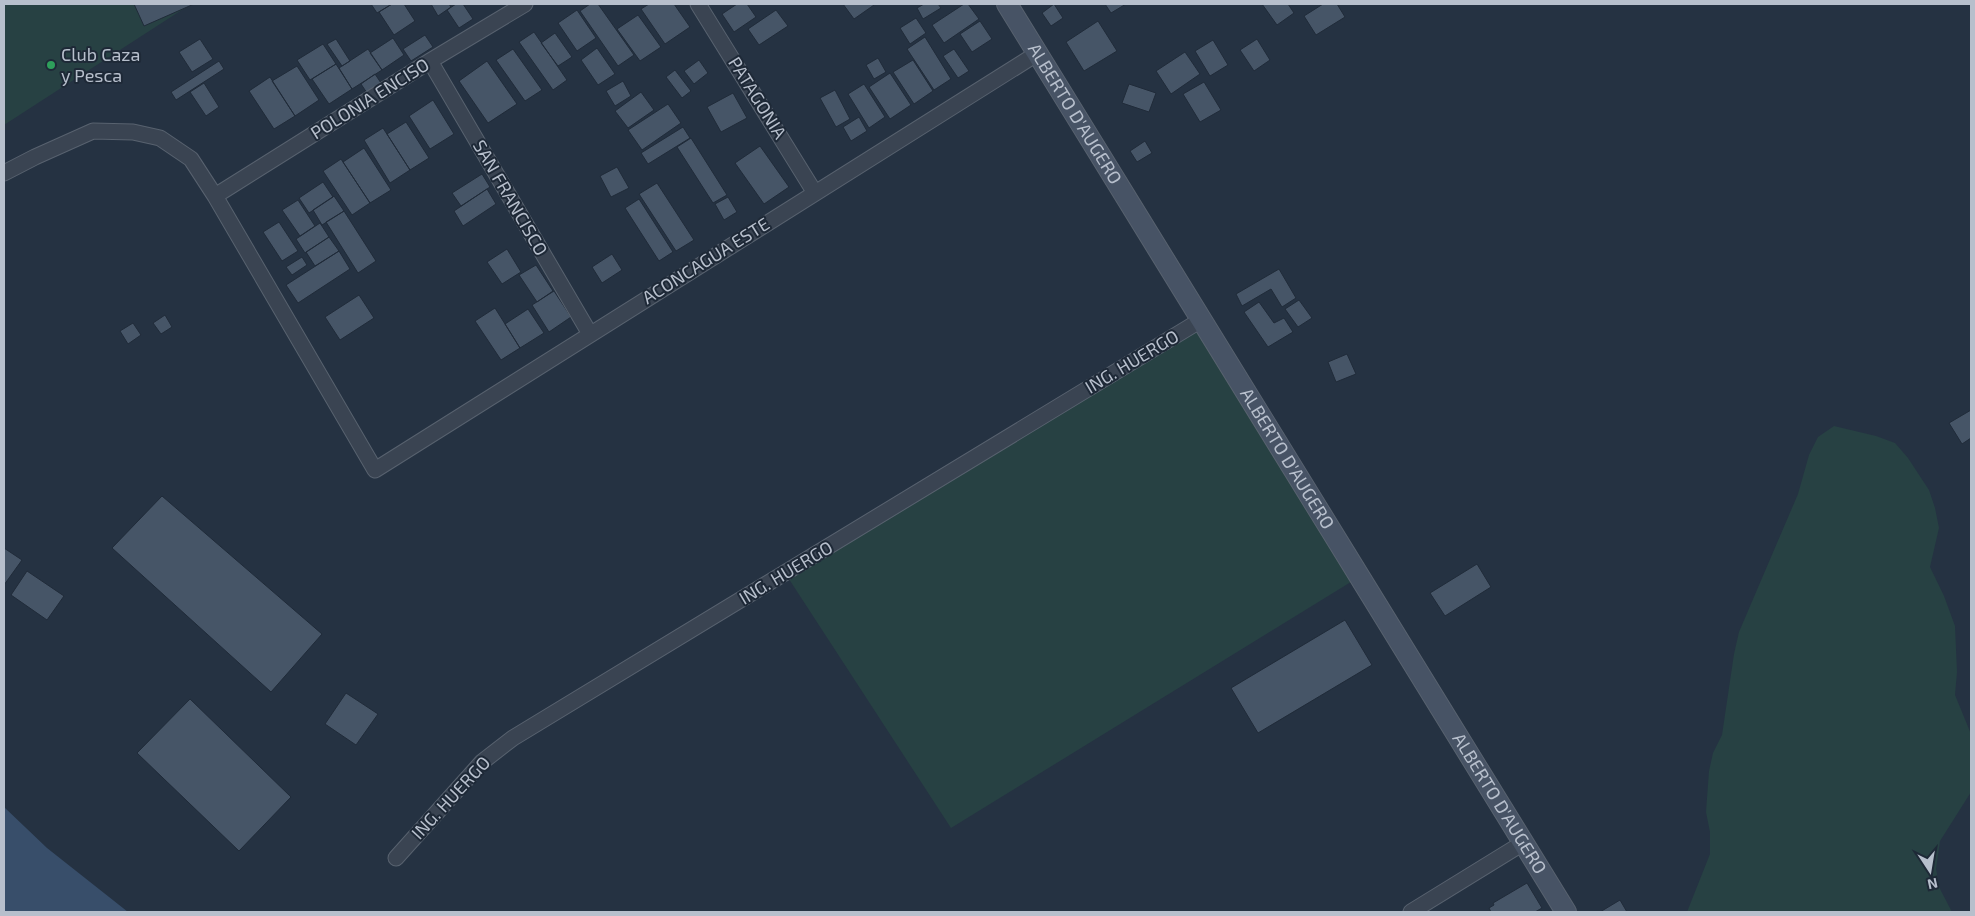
<svg xmlns="http://www.w3.org/2000/svg" width="1975" height="916" font-family="'Exo 2',sans-serif">
  <rect width="100%" height="100%" fill="#253242"/>
  <path fill="#274143" d="M4,4H191L4,125Z
    M1201,320L1359,577L951,828L785,573Z
    M1834,426L1876,436L1895,443L1908,458L1929,490L1935,508L1939,528L1930,567L1944,596L1955,626L1957,672L1955,695L1971,734V792L1940,841L1936,869L1940,889L1952,912H1687L1710,854V832L1706,812L1709,771L1713,753L1722,735L1734,654L1739,632L1798,494L1809,455L1818,437Z"/>
  <path fill="#384e6a" d="M4,807L47,848L128,912H4Z"/>
  <path fill="#465567" stroke="#202b39" d="M134,4H194L144,26Z
    M371,4H392L377,13Z
    M392,4H404L415,21L394,35L379,12Z
    M431,4H449L451,7L438,16Z
    M456,4H463L473,19L459,28L447,10Z
    M590,4H598L634,55L618,66L580,11Z
    M649,4H674L690,27L665,44L641,9Z
    M737,4H747L756,17L734,32L722,14Z
    M843,4H873L874,5L854,19Z
    M924,4H938L941,8L923,19L917,8Z
    M964,4H968L979,19L944,43L932,25Z
    M1054,4L1063,18L1051,26L1042,13Z
    M1105,4H1126L1111,13Z
    M1262,4H1288L1294,13L1277,25Z
    M1323,4H1337L1345,17L1316,35L1304,16Z
    M577,10L596,38L577,51L558,23Z
    M776,10L788,26L759,45L748,29Z
    M638,15L661,47L640,61L617,29Z
    M916,18L926,33L910,44L900,28Z
    M980,21L992,39L972,52L960,34Z
    M1098,21L1117,51L1084,71L1066,42Z
    M534,32L567,80L553,90L519,42Z
    M555,33L572,57L558,66L541,43Z
    M425,35L433,47L411,61L403,49Z
    M925,37L951,79L934,90L907,49Z
    M393,38L404,55L382,70L370,53Z
    M200,39L213,59L192,72L179,52Z
    M336,39L350,61L342,66L327,44Z
    M1257,39L1270,60L1254,71L1240,50Z
    M1213,40L1228,65L1210,76L1195,51Z
    M323,44L336,64L310,80L297,60Z
    M597,48L615,74L598,85L581,60Z
    M368,49L382,70L352,89L339,68Z
    M513,49L542,90L525,101L496,60Z
    M954,49L969,71L958,78L943,56Z
    M1185,52L1200,74L1171,94L1156,71Z
    M878,58L886,72L874,79L866,65Z
    M699,60L708,73L694,84L684,71Z
    M913,60L933,91L914,104L893,72Z
    M219,61L224,69L176,100L171,92Z
    M487,61L517,104L488,123L459,81Z
    M336,64L352,89L329,104L312,79Z
    M297,66L319,100L295,116L272,81Z
    M675,70L691,91L682,98L666,77Z
    M890,73L911,105L890,119L869,87Z
    M375,74L381,83L367,93L361,84Z
    M270,77L295,116L274,129L249,91Z
    M623,81L631,96L615,106L606,91Z
    M1204,82L1221,110L1200,122L1183,94Z
    M204,83L219,107L206,116L190,92Z
    M864,84L885,117L869,128L848,94Z
    M1129,84L1156,93L1149,112L1122,103Z
    M835,90L850,119L836,127L820,98Z
    M641,92L654,110L628,128L615,111Z
    M733,93L747,118L721,132L707,107Z
    M433,100L454,134L430,149L409,116Z
    M668,104L681,123L642,150L628,130Z
    M859,117L867,131L851,141L843,127Z
    M406,122L429,158L410,170L387,134Z
    M683,127L690,138L648,164L641,153Z
    M383,128L410,170L390,183L364,140Z
    M691,138L727,195L713,203L677,147Z
    M1145,141L1152,153L1137,162L1130,151Z
    M760,146L789,187L764,204L735,163Z
    M364,148L391,190L370,203L343,162Z
    M341,159L370,203L352,215L323,171Z
    M617,167L629,188L611,197L600,176Z
    M482,174L490,187L461,206L452,193Z
    M323,182L333,197L309,213L299,198Z
    M657,183L694,240L676,251L639,194Z
    M487,189L496,204L463,226L454,211Z
    M334,196L344,211L322,225L313,210Z
    M728,197L737,212L724,220L715,204Z
    M639,199L673,252L659,261L625,208Z
    M298,200L315,226L300,236L282,210Z
    M344,211L376,261L358,273L326,222Z
    M279,222L298,251L282,261L263,232Z
    M320,223L329,237L305,253L296,239Z
    M329,237L339,251L315,266L306,252Z
    M507,249L521,272L502,284L487,262Z
    M339,251L350,269L298,303L286,285Z
    M612,254L622,270L602,283L592,267Z
    M302,257L307,265L292,275L286,267Z
    M536,265L553,291L537,302L519,275Z
    M1279,269L1296,298L1282,307L1271,289L1242,306L1236,294Z
    M554,291L571,317L549,332L532,305Z
    M359,295L374,318L340,340L325,317Z
    M1299,300L1312,318L1298,327L1285,309Z
    M1259,302L1274,323L1284,318L1293,332L1268,347L1244,312Z
    M495,308L520,348L501,360L475,321Z
    M528,309L544,333L520,348L505,324Z
    M165,315L172,327L161,334L153,323Z
    M133,323L141,335L128,344L120,331Z
    M1347,354L1356,374L1336,382L1328,362Z
    M1971,410V438L1962,444L1949,423Z
    M162,496L322,634L271,692L112,548Z
    M4,548L22,560L4,585Z
    M1477,564L1491,587L1445,616L1430,593Z
    M27,571L64,596L47,620L11,595Z
    M1345,620L1372,665L1258,733L1231,688Z
    M346,693L378,714L356,745L325,724Z
    M190,699L291,797L239,851L137,753Z
    M1527,883L1542,908L1535,912H1491L1489,908L1494,905L1493,903Z
    M1620,900L1627,912H1600Z"/>
  <g fill="none" stroke-linecap="round" stroke-linejoin="round">
    <g stroke="#58626f" stroke-width="17">
      <path id="street" d="M698,4L815,193
        M430,61L590,334
        M4,173L35,157L93,131L133,132L160,138L191,159L215,196L375,470L1038,53
        M215,196L430,61L525,4
        M396,858L482,762L513,738L1201,320
        M1411,912L1523,843"/>
    </g>
    <g stroke="#58626f" stroke-width="22">
      <g id="secondary">
        <path id="s1" d="M1007,4L1566,912"/>
      </g>
    </g>
    <use href="#street" stroke="#3a4452" stroke-width="15"/>
    <use href="#secondary" stroke="#475365" stroke-width="20"/>
  </g>
  <circle fill="#2e9e5b" stroke="#1e2937" stroke-width="2" cx="51" cy="65" r="5"/>
  <g text-anchor="middle" stroke-width="4" stroke-linejoin="round" paint-order="stroke">
    <g font-size="18" fill="#b7bfcc" stroke="#1e2937" text-anchor="start">
      <text x="61" y="61">Club Caza<tspan x="61" dy="21">y Pesca</tspan></text>
    </g>
    <g font-size="18" fill="#b7bfcc" stroke="#1e2937">
      <text transform="translate(757 98) rotate(58)" y="6">PATAGONIA</text>
      <text transform="translate(370 99) rotate(-32)" y="6">POLONIA ENCISO</text>
      <text dy="6" stroke="none"><textPath href="#s1" startOffset="129">ALBERTO D'AUGERO</textPath></text>
      <text transform="translate(510 198) rotate(60)" y="6">SAN FRANCISCO</text>
      <text transform="translate(706 261) rotate(-32)" y="6">ACONCAGUA ESTE</text>
      <text transform="translate(1132 362) rotate(-31)" y="6">ING. HUERGO</text>
      <text dy="6" stroke="none"><textPath href="#s1" startOffset="534">ALBERTO D'AUGERO</textPath></text>
      <text transform="translate(786 573) rotate(-31)" y="6">ING. HUERGO</text>
      <text transform="translate(451 798) rotate(-47)" y="6">ING. HUERGO</text>
      <text dy="6" stroke="none"><textPath href="#s1" startOffset="939">ALBERTO D'AUGERO</textPath></text>
    </g>
  </g>
  <rect width="1975" height="916" fill="none" stroke="#b7bfcc" stroke-width="10"/>
  <g transform="translate(1930 871) rotate(168)" stroke="#1e2937" stroke-width="4" paint-order="stroke">
  <path d="M0-4L9 19L0 12L-9 19Z" fill="#b7bfcc"/>
  <text y="-8" font-size="14" font-weight="bold" text-anchor="middle" fill="#b7bfcc">N</text>
  </g>
</svg>
